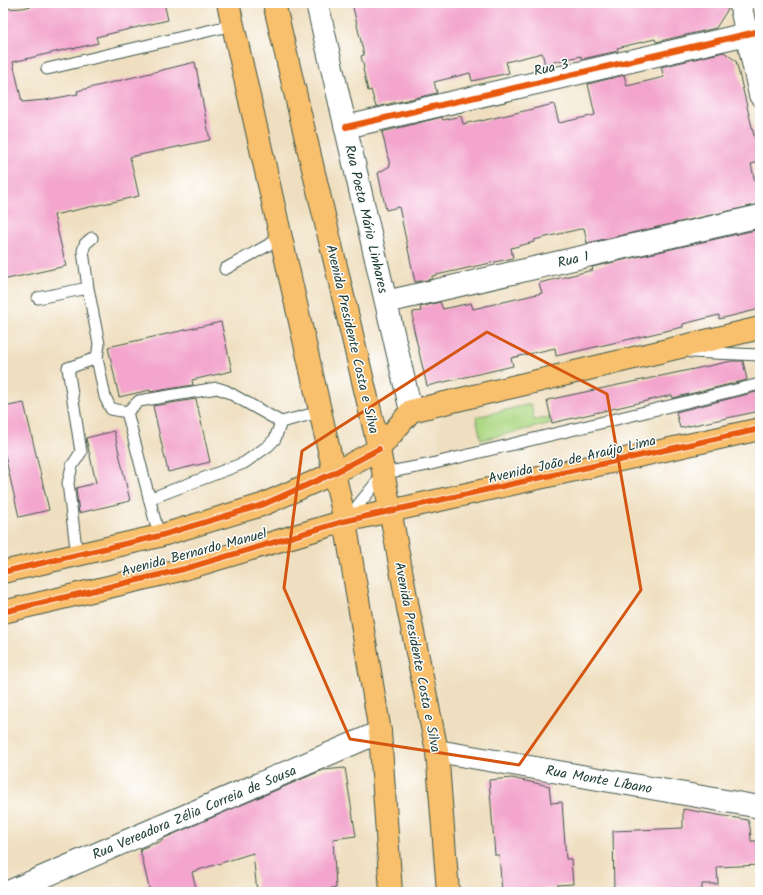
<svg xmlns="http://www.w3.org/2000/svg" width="763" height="895" font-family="Kalam,sans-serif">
  <rect width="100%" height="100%" fill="#fff"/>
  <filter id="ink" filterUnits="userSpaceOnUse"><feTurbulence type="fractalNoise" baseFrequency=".025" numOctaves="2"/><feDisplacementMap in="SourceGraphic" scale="8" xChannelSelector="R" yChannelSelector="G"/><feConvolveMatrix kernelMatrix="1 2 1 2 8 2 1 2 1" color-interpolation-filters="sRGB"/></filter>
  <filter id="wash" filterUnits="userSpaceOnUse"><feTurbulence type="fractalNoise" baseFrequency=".012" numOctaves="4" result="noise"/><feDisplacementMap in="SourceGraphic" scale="16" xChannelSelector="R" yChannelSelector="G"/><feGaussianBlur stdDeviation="0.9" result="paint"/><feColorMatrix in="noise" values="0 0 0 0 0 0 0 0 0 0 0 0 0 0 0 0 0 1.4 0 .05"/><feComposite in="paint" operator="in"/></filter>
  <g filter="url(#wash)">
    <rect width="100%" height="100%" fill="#efdfc0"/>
    <path fill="#add884" stroke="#668a5c" d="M531,404L534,420L550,417L552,423L481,440L476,417Z"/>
    <g id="blocks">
      <path fill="#f3a5cd" d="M43,3H164L168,20L96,37L98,43L72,49V48L13,62L22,102L45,100L78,94L77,91L195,62L210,140L130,157L139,196L54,215L66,266L3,280V9L23,8Z
        M352,3H728V9L716,28L656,42L655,39L617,48L618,51L582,59L581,56L545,64L542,53L506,62L509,73L472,81L470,73L434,82L437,93L376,107L371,90L368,91L363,69L364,68L361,56L364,55Z
        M724,52L736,61L760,160V162L751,164L760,204L587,243L584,228L534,240V242L511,248L513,258L432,276V279L415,282L399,207L386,210L378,173L390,166L382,132L442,117L443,120L461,116L463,124L481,120V121L554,104L559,123L595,115L588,84L624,75L627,86L664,77L661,67Z
        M760,229V309L719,319V315L683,324V327L556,356L555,348L511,358L513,366L427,386L413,326V312L421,311L420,307L440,302L443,309L471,303L473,309L542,293L539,283L593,270L592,267Z
        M221,322L232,371L192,380L193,385L150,392V390L119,397L108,347Z
        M732,361H743L747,380L673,398L672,395L552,423L547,400Z
        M760,391V411L680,428L676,412Z
        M196,399L210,462L168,472L153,406Z
        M24,403L49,510L19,517L3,447V407Z
        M114,431L130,501L79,513L76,488L96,483L86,438Z
        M345,768L356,836L333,839L336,888H331V892H257L253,853L192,872L197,892H150L140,849L162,841V839L323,770Z
        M512,778L549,786L551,803L562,802L566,859H571L573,884L557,885V888L502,892L499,855H495L489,780Z
        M683,809L748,820L750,827L751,841H760V865L717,867L718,884H702V890L665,892V889L614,891L613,831L683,828Z"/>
    </g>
  </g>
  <g filter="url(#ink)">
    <use href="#blocks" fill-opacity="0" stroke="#3e5549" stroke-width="1"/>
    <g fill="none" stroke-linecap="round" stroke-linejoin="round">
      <g stroke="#3e5549" stroke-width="13">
        <path id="service" d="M47,69L233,25
          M225,269L281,238
          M38,298L88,288
          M691,352L760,355
          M97,358L105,397L111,409L127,412
          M149,499L244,463L268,446L275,439L281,422
          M347,519L384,473L427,465L760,384
          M159,536L127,412L139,401L217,388L226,391L281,422L320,412
          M77,556L68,483L72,466L81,452L68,368L97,358L99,344L88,288L83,251L85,244L92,238"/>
      </g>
      <g stroke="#3e5549" stroke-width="24">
        <path id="minor" d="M317,3L411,411
          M740,3L760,95
          M346,127L760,31
          M386,302L760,216
          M8,892L380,732"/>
      </g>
      <g stroke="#3e5549" stroke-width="24">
        <path id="tertiary" d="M437,751L760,807"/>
      </g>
      <g stroke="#3e5549" stroke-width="24">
        <path id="primary" d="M228,3L345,521L380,732L391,892
          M274,3L379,449L408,608L437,751L448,892
          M3,572L159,536L262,505L334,473L379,449L411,411L760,328
          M3,612L184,569L345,521L760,429"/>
      </g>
      <use href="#service" stroke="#fff" stroke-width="11"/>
      <use href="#minor" stroke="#fff" stroke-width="22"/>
      <use href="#tertiary" stroke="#fff" stroke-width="22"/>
      <use href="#primary" stroke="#f8bf6c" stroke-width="22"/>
      <g stroke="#fff" stroke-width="8">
        <path id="cycleway" d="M346,127L760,31
          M3,572L159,536L262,505L334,473L379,449
          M3,612L184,569L345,521L760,429"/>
      </g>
      <use href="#cycleway" stroke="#e8590c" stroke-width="6"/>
    </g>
  </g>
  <path fill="none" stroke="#d45610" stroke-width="3" stroke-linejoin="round" d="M487,332L607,394L641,590L519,765L350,739L284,588L302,451Z"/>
  <g text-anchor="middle" stroke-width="3" stroke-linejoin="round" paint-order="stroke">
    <g font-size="14" fill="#1f3d34" stroke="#fff">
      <text transform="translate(551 67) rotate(-13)" y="5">Rua 3</text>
      <text transform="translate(367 219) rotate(77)" y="5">Rua Poeta Mário Linhares</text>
      <text transform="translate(573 259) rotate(-13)" y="5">Rua 1</text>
      <text transform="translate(353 339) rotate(77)" y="5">Avenida Presidente Costa e Silva</text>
      <text transform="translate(572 459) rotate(-13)" y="5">Avenida João de Araújo Lima</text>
      <text transform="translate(194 552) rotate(-15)" y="5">Avenida Bernardo Manuel</text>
      <text transform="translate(418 657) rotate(79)" y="5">Avenida Presidente Costa e Silva</text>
      <text transform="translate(599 779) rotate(10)" y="5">Rua Monte Líbano</text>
      <text transform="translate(194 812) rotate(-23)" y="5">Rua Vereadora Zélia Correia de Sousa</text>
    </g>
  </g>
  <rect width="763" height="895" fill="none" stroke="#fff" stroke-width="16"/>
</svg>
